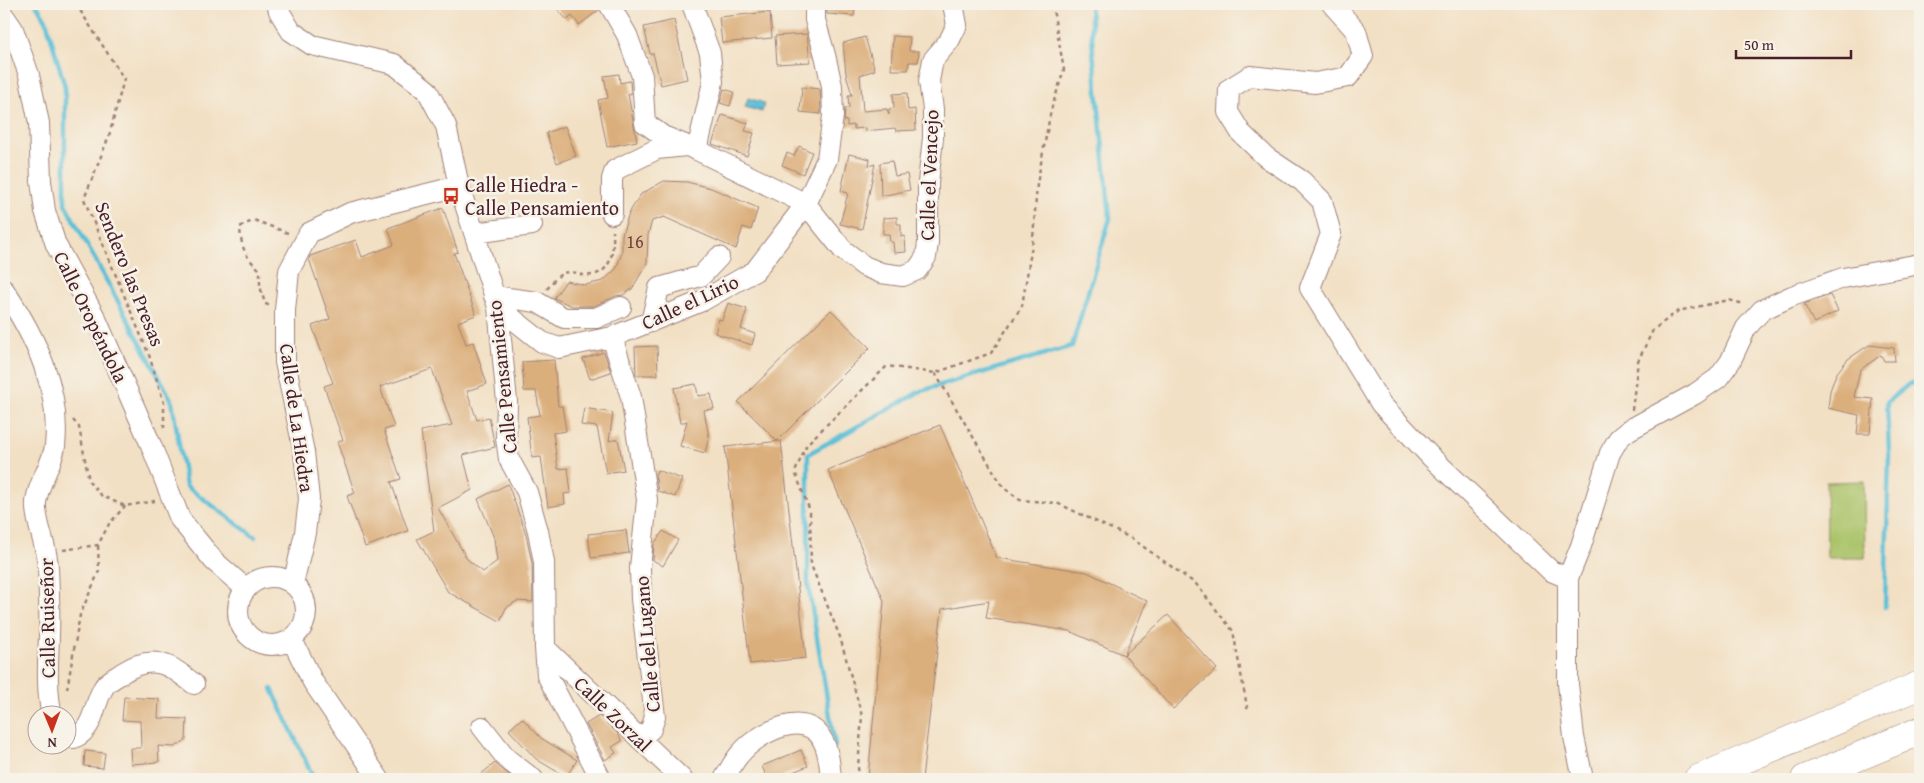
<svg xmlns="http://www.w3.org/2000/svg" width="1924" height="783" font-family="'Gentium Book Plus',serif">
  <defs>
    <pattern id="water-ripples" width="26" height="14" patternUnits="userSpaceOnUse" patternTransform="scale(1.25)"><rect width="26" height="14" fill="#5abfd7"/><path d="M2 4q2-2 4 0t4 0M15 11q2-2 4 0t4 0" fill="none" stroke="#4c9baf"/></pattern>
  </defs>
  <rect width="100%" height="100%" fill="#f7f3e8"/>
  <filter id="ink" filterUnits="userSpaceOnUse"><feTurbulence type="fractalNoise" baseFrequency=".02" numOctaves="2"/><feDisplacementMap in="SourceGraphic" scale="10" xChannelSelector="R" yChannelSelector="G"/><feConvolveMatrix kernelMatrix="1 2 1 2 8 2 1 2 1" color-interpolation-filters="sRGB"/></filter>
  <filter id="wash" filterUnits="userSpaceOnUse"><feTurbulence type="fractalNoise" baseFrequency=".0096" numOctaves="4" result="noise"/><feDisplacementMap in="SourceGraphic" scale="20" xChannelSelector="R" yChannelSelector="G"/><feGaussianBlur stdDeviation="1.12" result="paint"/><feColorMatrix in="noise" values="0 0 0 0 0 0 0 0 0 0 0 0 0 0 0 0 0 1.4 0 .05"/><feComposite in="paint" operator="in"/></filter>
  <g filter="url(#wash)">
    <rect width="100%" height="100%" fill="#f2e0c4"/>
    <path fill="#aac369" stroke="#7a714a" d="M1864,481L1865,558H1827L1826,482Z"/>
    <path fill="url(#water-ripples)" stroke="#526f81" d="M748,98L764,103L762,112L745,107Z"/>
    <g fill="none" stroke-linecap="round" stroke-linejoin="round">
      <path stroke="#5abfd7" stroke-width="4.5" d="M36,4L46,20L65,87V204L172,401L186,486L255,537
        M1885,607L1889,453L1887,402L1909,384L1920,381
        M272,689L314,779
        M835,746L808,584V454L921,391L1072,346L1110,218L1093,52L1090,4"/>
    </g>
    <g id="blocks">
      <path fill="#dbaf7b" d="M553,4H597L599,10L579,25L572,16L567,20Z
        M827,4H856L854,16L827,14Z
        M770,12L772,38L722,43L719,17Z
        M674,20L687,79L661,85L653,53L650,54L644,27Z
        M807,34L810,62L777,64L775,36Z
        M893,36L910,37L909,51H919L918,62H909L908,70H891Z
        M865,37L875,70L860,75L863,111L887,109L889,115V109L894,108L893,94L907,93L908,110L915,109L916,130L896,131L895,128L865,131V128L854,129V125L847,126V121H844L845,108H849L848,95H852L846,74L843,43Z
        M619,74L620,83L630,81L631,94H628L637,141L607,147L598,100L608,98L604,76Z
        M802,87L820,89L821,114L800,112Z
        M724,89L734,92L730,106L720,103Z
        M722,115L748,123L745,131L754,133L747,156L712,144Z
        M565,126L576,156L557,163L546,133Z
        M799,146L812,152L803,174L782,165L787,153L794,156Z
        M849,154L870,159L869,166L875,164L862,229L840,224L848,193L841,191Z
        M892,161L895,176L907,174L910,190L881,196L880,163Z
        M664,181L687,182L711,188L758,208L751,230L743,227L736,249L664,217L652,221L648,235L647,263L632,289L623,295L616,296L594,306H572L554,298L566,281L585,285L603,281L616,269L622,253V235L629,213L641,194Z
        M443,208L458,252L454,253L476,315L458,322L466,344L473,342L487,384L467,391L477,420L489,417L495,447L463,455L472,490L438,508L467,559L483,572L497,561L494,538L478,499L508,484L526,534L532,563L533,602L517,601L506,608L500,621L448,592L417,539L434,531L421,431L452,425L432,369L380,387L394,427L384,430L401,479L391,482L408,531L365,547L347,496L355,493L337,442L343,440L324,386L333,383L312,326L330,319L309,259L310,256L356,240L362,257L394,245L388,228Z
        M897,217V224H901V237L905,236L906,252L894,253L893,242H890L889,234H883V218Z
        M1830,295L1838,311L1814,323L1804,304Z
        M728,303L747,309L741,329L755,334L752,345L715,333L719,319L722,320Z
        M831,310L870,348L777,441L738,402Z
        M1869,345L1894,348L1895,361H1884L1881,355L1860,370L1854,397L1873,399L1870,434H1857L1859,415L1828,408L1830,391L1836,374L1848,359Z
        M657,346L658,375H636L635,347Z
        M604,352L611,372L590,379L583,359Z
        M554,360L558,406H562L566,431L553,433L558,469L568,468L571,493L564,494L565,504L548,507L541,457L532,458L527,417L540,415L536,391H524L522,362Z
        M696,384L698,396L711,394L714,409L704,410L709,437L705,453L680,446L687,421L680,423L674,388Z
        M584,408L613,413L609,441L618,439L624,470L606,473L597,427L581,425Z
        M940,425L997,558L1087,572L1147,601L1124,655L1069,631L986,618L989,601L942,609L922,779H868L884,601L828,470Z
        M781,441L806,658L750,664L725,447Z
        M657,470L682,479L675,497L658,491L655,475Z
        M626,530L629,553L591,558L588,534Z
        M663,531L678,540L663,566L653,560L654,544Z
        M1168,615L1217,669L1173,709L1124,655Z
        M124,697L159,699L158,718L187,719L186,740L175,747L158,746L159,762L131,764L130,748H141L140,721L122,720Z
        M599,716L618,734L622,741L612,747L616,753L605,760L586,724Z
        M522,718L541,738L577,760L566,777L536,759L509,730Z
        M801,750L808,766L775,779H767L762,766Z
        M85,751L105,753L103,768L84,766Z
        M495,763L514,779H475Z"/>
    </g>
  </g>
  <g filter="url(#ink)">
    <use href="#blocks" fill-opacity="0" stroke="#9e8078" stroke-width="1"/>
    <g fill="none" stroke-linecap="round" stroke-linejoin="round">
      <g stroke="#9e8078" stroke-width="22">
        <path id="minor" d="M277,4L279,11L291,31L312,45L394,64L427,90L446,126L459,186L498,307L507,402L506,438L509,459L527,492L538,531L544,562L545,648L547,675L601,779
          M609,4L627,35L642,76L645,123L663,136L697,150L806,204L843,250L864,266L881,273L903,276L917,270L926,257L928,243V183L933,138V109L929,81L933,60L949,41L957,25L953,4
          M692,4L710,53L713,82L697,150
          M1332,4L1356,31L1363,56L1348,77L1315,83L1250,76L1229,89L1228,112L1241,133L1266,157L1302,181L1322,201L1331,234L1310,288L1381,404L1431,457L1551,571L1568,578
          M4,16L13,29L29,75L39,123L41,181L45,211L56,245L96,319L151,445L180,519L214,561L246,589
          M612,214V179L615,170L657,149L686,146
          M475,233L532,225
          M4,290C35,336 61,389 55,446C53,464 34,489 36,508C37,527 47,546 48,567C49,590 50,613 49,636C48,662 46,689 52,716
          M494,296L537,302L564,318H596L621,307
          M498,307L542,342L559,348L612,337L702,301L755,271L806,204L827,159L833,116L832,86L825,55L815,20V4
          M651,322L659,288L701,276L719,257
          M612,337L631,397L647,500L640,568L641,599L655,717L651,729L640,739
          M238 611a34 34 0 1 1 68 0a34 34 0 1 1-68 0Z
          M293,584L305,533L309,499L304,452L285,362V310L289,271L309,233L350,213L459,186
          M292,640L313,682L379,779
          M545,648L682,779
          M482,727L507,759L533,779
          M68,736L74,738C95,729 93,704 104,687C107,681 117,677 122,673C153,653 169,664 194,684
          M724,779C729,771 734,760 741,753C758,733 807,707 823,741C829,752 830,767 831,779
          M1583,779L1574,737L1568,684V578L1581,546L1610,453L1619,438L1629,430L1695,394L1718,378L1730,362L1746,328L1762,310L1792,296L1843,278L1920,264"/>
      </g>
      <g stroke="#9e8078" stroke-width="29">
        <path id="highway" d="M1698,779L1920,685
          M1805,779L1920,731"/>
      </g>
      <path stroke="#9e8078" stroke-width="2.5" stroke-dasharray="4 4" stroke-linecap="butt" d="M76,4L124,79L109,136L84,199L149,355L164,403V429
        M547,289C553,282 558,273 568,272C572,271 578,274 583,275C612,278 614,252 613,231
        M269,305L265,304L260,286V270C245,257 241,247 240,227L254,220L288,233
        M935,373L1003,487L1020,500L1057,503L1131,538L1196,584L1233,631L1248,712
        M1632,410L1638,361L1653,330L1678,311L1729,300L1744,304
        M73,420L79,427L89,481L102,496L125,506L155,501
        M63,550L98,545L109,524L125,506
        M67,689L80,615L99,571L98,545
        M859,779L858,767L862,716L840,637L811,565L810,511L795,472L807,444L887,366L935,373L991,353L1022,306L1033,239L1037,184L1051,110L1064,70L1052,4"/>
      <use href="#minor" stroke="#fff" stroke-width="20"/>
      <use href="#highway" stroke="#fff" stroke-width="28"/>
    </g>
  </g>
  <defs>
    <g id="bus-bare" transform="scale(1.35)"><path d="M-5-6H5V4H4V6H2V4H-2V6H-4V4H-5ZM-3.5-4V0h7V-4ZM-3.5 1.2v1.5H-2V1.2ZM2 1.2v1.5H3.5V1.2Z" fill="#c8321e" stroke="#f7f3e8" stroke-width="2.5" paint-order="stroke"/></g>
  </defs>
  <g fill-rule="evenodd">
    <use href="#bus-bare" x="451" y="196"/>
  </g>
  <g text-anchor="middle" stroke-width="5" stroke-linejoin="round" paint-order="stroke">
    <g font-size="18" fill="#6e433f">
      <text x="635" y="248">16</text>
    </g>
    <g font-size="20" fill="#4a1f2b" stroke="#f7f3e8">
      <text transform="translate(929 175) rotate(-88)" y="7">Calle el Vencejo</text>
      <text transform="translate(130 274) rotate(68)" y="7">Sendero las Presas</text>
      <text transform="translate(690 302) rotate(-25)" y="7">Calle el Lirio</text>
      <text transform="translate(91 317) rotate(64)" y="7">Calle Oropéndola</text>
      <text transform="translate(502 377) rotate(-96)" y="7">Calle Pensamiento</text>
      <text transform="translate(297 418) rotate(82)" y="7">Calle de La Hiedra</text>
      <text transform="translate(47 618) rotate(-91)" y="7">Calle Ruiseñor</text>
      <text transform="translate(647 644) rotate(-95)" y="7">Calle del Lugano</text>
      <text transform="translate(613 714) rotate(44)" y="7">Calle Zorzal</text>
    </g>
    <g font-size="20" fill="#4a1f2b" stroke="#f7f3e8" text-anchor="start">
      <text x="465" y="192">Calle Hiedra -<tspan x="465" dy="23">Calle Pensamiento</tspan></text>
    </g>
  </g>
  <rect width="1924" height="783" fill="none" stroke="#f7f3e8" stroke-width="20"/>
  <g transform="translate(52 730) rotate(179)"><circle r="24" fill="#f7f3e8" stroke="#b29e9c"/>
  <path d="M0-4L9 19L0 12L-9 19Z" fill="#c8321e"/>
  <text y="-8" font-size="14" font-weight="bold" text-anchor="middle" fill="#4a1f2b">N</text>
  </g>
  <path d="M1736 50v8h115v-8" fill="none" stroke="#4a1f2b" stroke-width="2.5"/>
  <text x="1744" y="50" font-size="15" fill="#4a1f2b" stroke="#f7f3e8" stroke-width="4" paint-order="stroke">50 m</text>
</svg>
